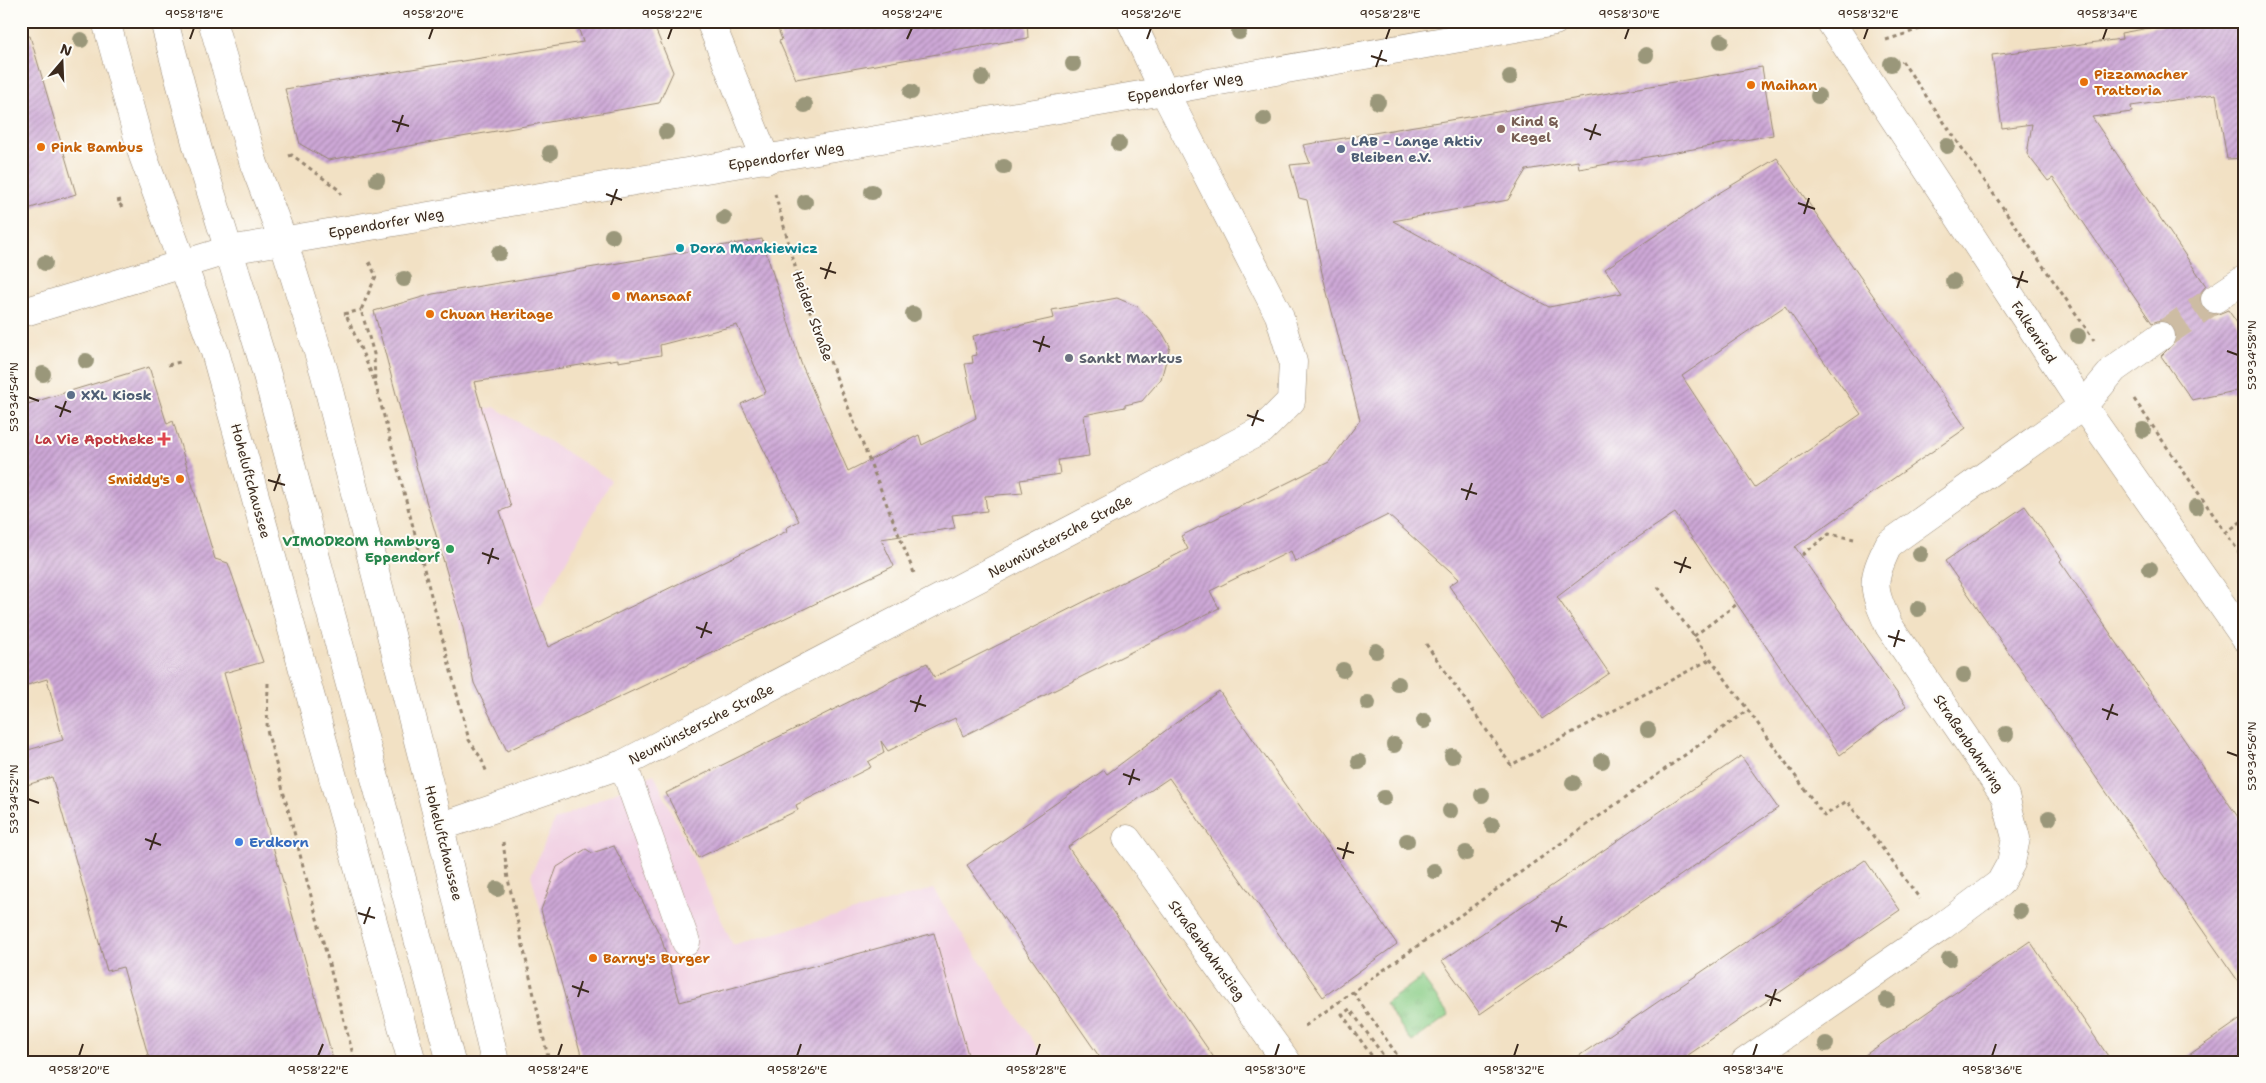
<svg xmlns="http://www.w3.org/2000/svg" width="2266" height="1083" font-family="'Shantell Sans',sans-serif">
  <defs>
    <pattern id="grass-tufts" width="24" height="20" patternUnits="userSpaceOnUse" patternTransform="scale(1.25)"><rect width="24" height="20" fill="#89cd86"/><path d="M3 7l-1-3M5 7V3M7 7l1-3M15 17l-1-3M17 17v-4M19 17l1-3" fill="none" stroke="#77b073"/></pattern>
    <pattern id="building-hatch" width="6" height="6" patternUnits="userSpaceOnUse" patternTransform="scale(1.25)"><rect width="6" height="6" fill="#cda8d7"/><path d="M-1 1l2-2M0 6l6-6M5 7l2-2" fill="none" stroke="#a889ae"/></pattern>
  </defs>
  <rect width="100%" height="100%" fill="#fdfcf7"/>
  <filter id="ink" filterUnits="userSpaceOnUse"><feTurbulence type="fractalNoise" baseFrequency=".02" numOctaves="2"/><feDisplacementMap in="SourceGraphic" scale="10" xChannelSelector="R" yChannelSelector="G"/><feConvolveMatrix kernelMatrix="1 2 1 2 8 2 1 2 1" color-interpolation-filters="sRGB"/></filter>
  <filter id="wash" filterUnits="userSpaceOnUse"><feTurbulence type="fractalNoise" baseFrequency=".0096" numOctaves="4" result="noise"/><feDisplacementMap in="SourceGraphic" scale="20" xChannelSelector="R" yChannelSelector="G"/><feGaussianBlur stdDeviation="1.12" result="paint"/><feColorMatrix in="noise" values="0 0 0 0 0 0 0 0 0 0 0 0 0 0 0 0 0 1.4 0 .05"/><feComposite in="paint" operator="in"/></filter>
  <g filter="url(#wash)">
    <rect width="100%" height="100%" fill="#f2e1c4"/>
    <path fill="#f1d0e3" d="M494,407L611,480L541,606L460,629L411,425Z
      M654,774L733,945L933,889L1047,1062H582L531,875L554,821Z"/>
    <path fill="url(#grass-tufts)" stroke="#627c52" d="M1422,977L1449,1015L1412,1042L1385,1004Z"/>
    <g id="blocks">
      <path fill="url(#building-hatch)" fill-rule="evenodd" d="M576,21H652L673,72L659,103L328,160L300,144L285,89L583,42Z
        M775,21H1027L1028,38L796,79L779,41L782,40Z
        M2188,21H2245V158L2227,159L2216,94L2131,106L2132,112L2092,117L2206,286L2201,292L2199,300L2202,308L2208,313L2216,315L2228,310L2245,334V389L2192,400L2161,356L2175,342L2176,334L2173,327L2168,322L2160,320L2152,323L2053,178L2048,181L2027,154L2032,124L2002,128L1992,55L2122,39L2121,33Z
        M30,36L76,194L21,211V37Z
        M1762,67L1773,135L1579,169L1578,161L1526,170L1508,200L1393,221L1549,307L1622,293L1605,269L1719,193L1777,158L1966,428L1795,547L1906,706L1840,755L1675,513L1616,552L1557,597L1609,673L1542,719L1449,586L1459,579L1388,515L1295,562L1291,551L1210,591L1219,608L963,736L955,718L888,751L881,741L884,753L868,762L871,767L796,805L798,810L698,858L666,793L927,663L934,677L1032,628L1188,549L1181,536L1329,462L1360,420L1322,273L1307,200L1299,198L1290,165L1310,163L1303,145ZM1785,306L1861,414L1755,487L1682,376Z
        M762,239L801,363L848,471L919,435L922,445L976,418L965,364L973,363L972,356L977,355L973,336L1054,318L1052,310L1117,298L1138,307L1162,332L1170,346L1161,379L1142,401L1125,405V407L1084,415L1089,456L1058,460L1060,474L1020,480L1023,493L985,496L987,511L952,515L955,528L881,539L894,566L507,751L474,683L463,628L405,428L374,311L433,294ZM737,325L766,392L741,404L799,521L786,528L787,531L548,647L533,607L500,511L511,507L474,382L618,359V362L661,355L660,345Z
        M149,367L167,424L173,421L215,559L228,563L263,662L224,673L334,1062H150L123,967L107,971L52,777L27,785L21,765V752L63,740L47,679L21,687V406Z
        M2025,506L2062,559L2060,561L2245,827V991L1945,561Z
        M1219,691L1397,944L1323,997L1169,778L1068,847L1217,1062H1103L967,865L1104,770L1107,774Z
        M1741,756L1778,808L1480,1014L1442,961Z
        M614,846L661,937L680,1002L934,933L970,1062H583L541,910L557,867L586,849L592,853Z
        M1865,860L1900,910L1786,988L1678,1062H1570Z
        M2030,941L2112,1062H1855L1926,1013Z
        M2245,1016V1062H2179Z"/>
    </g>
  </g>
  <g filter="url(#ink)">
    <use href="#blocks" fill-opacity="0" stroke="#968671" stroke-width="1"/>
    <g fill="none" stroke-linecap="round" stroke-linejoin="round">
      <path stroke="#cdbca3" stroke-width="28" stroke-dasharray="28 14" stroke-linecap="butt" d="M2161,336L2215,299"/>
      <g stroke="#968671" stroke-width="29">
        <path id="minor" d="M164,21L198,150L267,375L451,1062
          M710,21L766,160
          M1830,21L2083,406L2245,638
          M2215,299L2245,279
          M21,313L229,250L1164,91L1555,21
          M623,764L686,942
          M440,827L623,764L1262,430L1291,401L1293,362L1279,315L1164,91L1131,21
          M1127,839L1287,1062
          M1745,1062L1941,927L2000,883L2011,863L2016,838L2005,796L1889,626C1872,588 1870,582 1889,544L2083,406L2114,369L2161,336"/>
      </g>
      <g stroke="#968671" stroke-width="29">
        <path id="major" d="M106,21L143,156L215,352L412,1062
          M212,21L254,164L283,240L324,371L440,827L495,1062"/>
      </g>
      <path stroke="#968671" stroke-width="3" stroke-dasharray="4 4" stroke-linecap="butt" d="M1886,40L1945,21
        M1902,61L2094,340
        M289,156L292,155L339,190L341,194
        M775,194L802,291L914,573
        M121,200L117,201L123,208
        M369,262L376,276L361,310L374,354L375,382
        M344,314L361,310
        M347,317L375,382L469,740L481,758L487,773
        M168,365L180,362
        M2134,399L2245,561
        M2225,533L2245,519
        M1802,555L1829,534L1854,539
        M1658,587L1748,710
        M1694,636L1737,604
        M1426,644L1511,765L1711,659
        M268,683L267,730L355,1062
        M503,842L508,879L549,1062
        M1353,992L1402,1062
        M1305,1026L1748,710L1824,816L1847,801L1920,899
        M1376,1062L1342,1014L1350,1009L1388,1062"/>
      <use href="#minor" stroke="#fff" stroke-width="28"/>
      <use href="#major" stroke="#fff" stroke-width="28"/>
    </g>
    <g fill="#9a977a">
      <circle cx="1239" cy="32" r="8"/>
      <circle cx="81" cy="40" r="8"/>
      <circle cx="1721" cy="41" r="8"/>
      <circle cx="1646" cy="55" r="8"/>
      <circle cx="1073" cy="64" r="8"/>
      <circle cx="1891" cy="64" r="8"/>
      <circle cx="1510" cy="77" r="8"/>
      <circle cx="982" cy="78" r="8"/>
      <circle cx="911" cy="92" r="8"/>
      <circle cx="1818" cy="96" r="8"/>
      <circle cx="1378" cy="102" r="8"/>
      <circle cx="805" cy="105" r="8"/>
      <circle cx="1264" cy="119" r="8"/>
      <circle cx="666" cy="132" r="8"/>
      <circle cx="1119" cy="144" r="8"/>
      <circle cx="1947" cy="146" r="8"/>
      <circle cx="550" cy="153" r="8"/>
      <circle cx="1004" cy="167" r="8"/>
      <circle cx="377" cy="180" r="8"/>
      <circle cx="872" cy="192" r="8"/>
      <circle cx="805" cy="202" r="8"/>
      <circle cx="724" cy="218" r="8"/>
      <circle cx="612" cy="236" r="8"/>
      <circle cx="499" cy="253" r="8"/>
      <circle cx="45" cy="263" r="8"/>
      <circle cx="404" cy="279" r="8"/>
      <circle cx="1953" cy="281" r="8"/>
      <circle cx="913" cy="314" r="8"/>
      <circle cx="2078" cy="336" r="8"/>
      <circle cx="86" cy="361" r="8"/>
      <circle cx="43" cy="374" r="8"/>
      <circle cx="2143" cy="430" r="8"/>
      <circle cx="2196" cy="507" r="8"/>
      <circle cx="1920" cy="554" r="8"/>
      <circle cx="2150" cy="569" r="8"/>
      <circle cx="1918" cy="609" r="8"/>
      <circle cx="1376" cy="651" r="8"/>
      <circle cx="1343" cy="670" r="8"/>
      <circle cx="1964" cy="675" r="8"/>
      <circle cx="1398" cy="684" r="8"/>
      <circle cx="1368" cy="703" r="8"/>
      <circle cx="1424" cy="721" r="8"/>
      <circle cx="1648" cy="730" r="8"/>
      <circle cx="2006" cy="734" r="8"/>
      <circle cx="1394" cy="745" r="8"/>
      <circle cx="1452" cy="756" r="8"/>
      <circle cx="1602" cy="761" r="8"/>
      <circle cx="1359" cy="762" r="8"/>
      <circle cx="1573" cy="783" r="8"/>
      <circle cx="1482" cy="795" r="8"/>
      <circle cx="1384" cy="798" r="8"/>
      <circle cx="1450" cy="811" r="8"/>
      <circle cx="2049" cy="818" r="8"/>
      <circle cx="1492" cy="825" r="8"/>
      <circle cx="1407" cy="841" r="8"/>
      <circle cx="1466" cy="853" r="8"/>
      <circle cx="1434" cy="871" r="8"/>
      <circle cx="497" cy="889" r="8"/>
      <circle cx="2020" cy="911" r="8"/>
      <circle cx="1949" cy="959" r="8"/>
      <circle cx="1887" cy="1000" r="8"/>
      <circle cx="1826" cy="1044" r="8"/>
    </g>
  </g>
  <path fill="none" stroke="#3b2a1e" stroke-width="2" d="M190,39L194,28M429,39L433,28M668,39L672,28M907,39L912,28M1147,39L1151,28M1386,39L1390,28M1625,39L1629,28M1864,39L1868,28M2103,39L2107,28M1371,56L1387,61M1376,67L1382,50M392,121L409,126M1584,129L1601,135M397,132L403,115M1590,140L1596,124M606,194L622,200M1798,203L1815,209M611,205L617,189M1804,214L1809,198M820,268L836,273M2012,277L2028,282M825,279L831,262M2017,288L2023,271M1033,341L1050,347M2227,351L2238,355M1039,352L1044,336M28,397L39,401M55,406L71,412M1247,415L1264,421M60,417L66,401M1252,426L1258,410M268,480L285,485M1461,489L1477,494M274,491L280,474M1466,500L1472,483M482,553L499,559M1674,562L1691,568M488,564L493,548M1680,573L1686,557M696,627L712,633M1888,636L1905,641M701,638L707,622M1894,647L1899,630M910,701L926,706M2102,709L2118,715M915,712L921,695M2107,720L2113,704M2227,752L2238,756M1123,774L1140,780M1129,785L1134,769M28,799L39,803M145,839L161,845M1337,848L1354,853M150,850L156,833M1343,859L1348,842M358,913L375,918M1551,921L1567,927M364,924L370,907M1556,932L1562,916M572,986L589,992M1765,995L1781,1001M578,997L583,981M1770,1006L1776,989M79,1056L83,1044M318,1056L323,1044M558,1056L562,1044M797,1056L801,1044M1036,1056L1040,1044M1275,1056L1279,1044M1514,1056L1518,1044M1753,1056L1757,1044M1992,1056L1996,1044"/>
  <g fill="#e8710a" stroke="#fdfcf7" stroke-width="2">
    <circle cx="2084" cy="82" r="5"/>
    <circle cx="1751" cy="85" r="5"/>
    <circle cx="41" cy="147" r="5"/>
    <circle cx="616" cy="296" r="5"/>
    <circle cx="430" cy="314" r="5"/>
    <circle cx="180" cy="479" r="5"/>
    <circle cx="593" cy="958" r="5"/>
  </g>
  <circle fill="#8d6e63" stroke="#fdfcf7" stroke-width="2" cx="1501" cy="129" r="5"/>
  <g fill="#5c6f8a" stroke="#fdfcf7" stroke-width="2">
    <circle cx="1341" cy="149" r="5"/>
    <circle cx="71" cy="395" r="5"/>
  </g>
  <circle fill="#0f9aa8" stroke="#fdfcf7" stroke-width="2" cx="680" cy="248" r="5"/>
  <circle fill="#6b7280" stroke="#fdfcf7" stroke-width="2" cx="1069" cy="358" r="5"/>
  <path fill="#e0444e" stroke="#fdfcf7" stroke-width="2" d="M161.5 431.5h5v5h5v5h-5v5h-5v-5h-5v-5h5z"/>
  <circle fill="#2e9e5b" stroke="#fdfcf7" stroke-width="2" cx="450" cy="549" r="5"/>
  <circle fill="#3f7fe0" stroke="#fdfcf7" stroke-width="2" cx="239" cy="842" r="5"/>
  <g text-anchor="middle" stroke-width="4" stroke-linejoin="round" paint-order="stroke">
    <g font-size="14" font-weight="bold" fill="#c56008" stroke="#fdfcf7" text-anchor="start">
      <text x="2094" y="79">Pizzamacher<tspan x="2094" dy="16">Trattoria</tspan></text>
      <text x="1761" y="90">Maihan</text>
      <text x="51" y="152">Pink Bambus</text>
      <text x="626" y="301">Mansaaf</text>
      <text x="440" y="319">Chuan Heritage</text>
      <text x="170" y="484" text-anchor="end">Smiddy's</text>
      <text x="603" y="963">Barny's Burger</text>
    </g>
    <g font-size="14" fill="#3b2a1e" stroke="#fdfcf7">
      <text transform="translate(1185 87) rotate(-10)" y="5">Eppendorfer Weg</text>
      <text transform="translate(786 156) rotate(-9)" y="5">Eppendorfer Weg</text>
      <text transform="translate(386 223) rotate(-10)" y="5">Eppendorfer Weg</text>
      <text transform="translate(813 316) rotate(70)" y="5">Heider Straße</text>
      <text transform="translate(2034 332) rotate(57)" y="5">Falkenried</text>
      <text transform="translate(251 481) rotate(75)" y="5">Hoheluftchaussee</text>
      <text transform="translate(1060 536) rotate(-28)" y="5">Neumünstersche Straße</text>
      <text transform="translate(701 724) rotate(-27)" y="5">Neumünstersche Straße</text>
      <text transform="translate(1969 743) rotate(56)" y="5">Straßenbahnring</text>
      <text transform="translate(444 843) rotate(76)" y="5">Hoheluftchaussee</text>
      <text transform="translate(1207 950) rotate(54)" y="5">Straßenbahnstieg</text>
    </g>
    <g font-size="14" font-weight="bold" fill="#785e54" stroke="#fdfcf7" text-anchor="start">
      <text x="1511" y="126">Kind &amp;<tspan x="1511" dy="16">Kegel</tspan></text>
    </g>
    <g font-size="14" font-weight="bold" fill="#4e5e75" stroke="#fdfcf7" text-anchor="start">
      <text x="1351" y="146">LAB - Lange Aktiv<tspan x="1351" dy="16">Bleiben e.V.</tspan></text>
      <text x="81" y="400">XXL Kiosk</text>
    </g>
    <g font-size="14" font-weight="bold" fill="#0d838f" stroke="#fdfcf7" text-anchor="start">
      <text x="690" y="253">Dora Mankiewicz</text>
    </g>
    <g font-size="14" font-weight="bold" fill="#5b616d" stroke="#fdfcf7" text-anchor="start">
      <text x="1079" y="363">Sankt Markus</text>
    </g>
    <g font-size="14" font-weight="bold" fill="#be3a42" stroke="#fdfcf7" text-anchor="end">
      <text x="154" y="444">La Vie Apotheke</text>
    </g>
    <g font-size="14" font-weight="bold" fill="#27864d" stroke="#fdfcf7" text-anchor="end">
      <text x="440" y="546">VIMODROM Hamburg<tspan x="440" dy="16">Eppendorf</tspan></text>
    </g>
    <g font-size="14" font-weight="bold" fill="#366cbe" stroke="#fdfcf7" text-anchor="start">
      <text x="249" y="847">Erdkorn</text>
    </g>
  </g>
  <rect width="2266" height="1083" fill="none" stroke="#fdfcf7" stroke-width="55"/>
  <g transform="translate(62 62) rotate(19)" stroke="#fdfcf7" stroke-width="4" paint-order="stroke">
  <path d="M0-4L9 19L0 12L-9 19Z" fill="#3b2a1e"/>
  <text y="-8" font-size="14" font-weight="bold" text-anchor="middle" fill="#3b2a1e">N</text>
  </g>
  <rect x="28" y="28" width="2210" height="1028" fill="none" stroke="#3b2a1e" stroke-width="2"/>
  <g font-size="12" text-anchor="middle" fill="#3b2a1e">
    <text x="194" y="18">9°58'18"E</text>
    <text x="433" y="18">9°58'20"E</text>
    <text x="672" y="18">9°58'22"E</text>
    <text x="912" y="18">9°58'24"E</text>
    <text x="1151" y="18">9°58'26"E</text>
    <text x="1390" y="18">9°58'28"E</text>
    <text x="1629" y="18">9°58'30"E</text>
    <text x="1868" y="18">9°58'32"E</text>
    <text x="2107" y="18">9°58'34"E</text>
    <text transform="translate(2252 355) rotate(-90)" y="4">53°34'58"N</text>
    <text transform="translate(14 397) rotate(-90)" y="4">53°34'54"N</text>
    <text transform="translate(2252 756) rotate(-90)" y="4">53°34'56"N</text>
    <text transform="translate(14 799) rotate(-90)" y="4">53°34'52"N</text>
    <text x="79" y="1074">9°58'20"E</text>
    <text x="318" y="1074">9°58'22"E</text>
    <text x="558" y="1074">9°58'24"E</text>
    <text x="797" y="1074">9°58'26"E</text>
    <text x="1036" y="1074">9°58'28"E</text>
    <text x="1275" y="1074">9°58'30"E</text>
    <text x="1514" y="1074">9°58'32"E</text>
    <text x="1753" y="1074">9°58'34"E</text>
    <text x="1992" y="1074">9°58'36"E</text>
  </g>
</svg>
